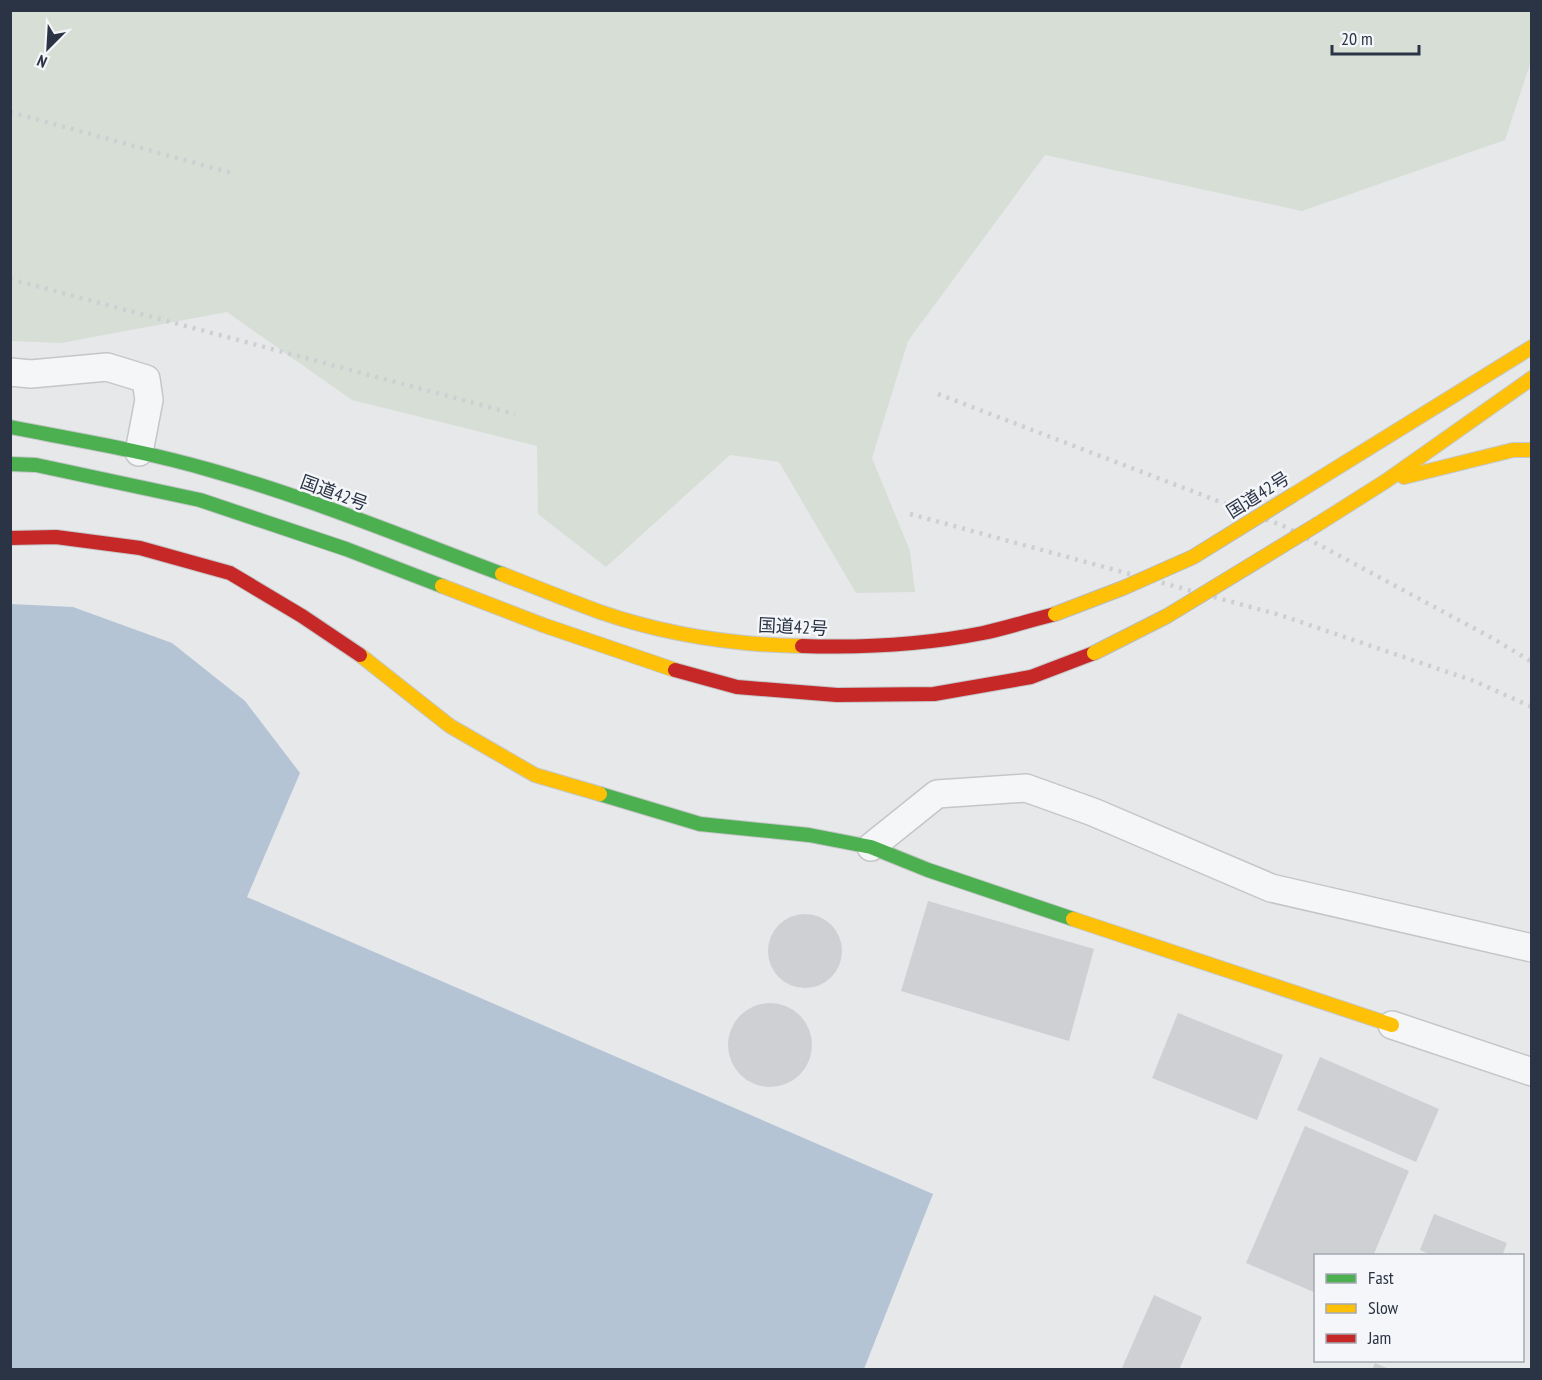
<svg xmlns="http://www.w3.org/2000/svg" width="1542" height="1380" font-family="'PT Sans Narrow','Noto Sans JP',sans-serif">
  <rect width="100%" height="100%" fill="#e6e8ea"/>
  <path fill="#d6ded6" d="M11,10H1531V61L1505,140L1302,211L1045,155L908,341L872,458L910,551L915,592L856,593L779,462L730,455L606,567L538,514L537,446L352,400L227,312L61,343L11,341Z"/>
  <path fill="#b4c4d5" d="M11,604L73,607L172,643L245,701L300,773L247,897L933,1194L864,1369H11Z"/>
  <path fill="#ced0d3" d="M928,901L1094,949L1069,1041L901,991Z
    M768 951a37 37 0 1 1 74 0a37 37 0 1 1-74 0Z
    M728 1045a42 42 0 1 1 84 0a42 42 0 1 1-84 0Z
    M1178,1013L1283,1055L1257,1120L1152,1078Z
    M1320,1057L1439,1109L1416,1162L1297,1110Z
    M1305,1126L1409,1171L1373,1256H1316V1293L1246,1263Z
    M1434,1214L1507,1243L1502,1256H1433L1420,1250Z
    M1154,1295L1202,1317L1179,1370H1121Z
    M1375,1363L1389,1369V1370H1372Z"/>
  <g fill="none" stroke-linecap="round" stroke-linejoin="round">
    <g stroke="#c4c6c8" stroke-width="30">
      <path id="street" d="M10,372L31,374L107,367L146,379L149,400L139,452
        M871,847L937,794L1026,788L1093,812L1271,888L1532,948
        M1392,1025L1532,1072"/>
    </g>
    <g stroke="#c4c6c8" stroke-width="16">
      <path id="fast" d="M10,427C77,440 145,451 210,470C310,498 406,538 502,574
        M10,464L36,465L200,500L346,549L442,586
        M600,794L700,824L809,835L871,847L928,870L1073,919"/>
    </g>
    <g stroke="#c4c6c8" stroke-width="16">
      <path id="slow" d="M1404,477L1513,450H1532
        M1293,495L1532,347
        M1318,524L1386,481L1532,378
        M502,574C535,587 567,600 600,612C664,634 735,645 802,646
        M442,586L543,625L675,670
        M360,655L450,726L535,775L600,794
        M1073,919L1392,1025"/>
    </g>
    <g stroke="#c4c6c8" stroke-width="16">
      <path id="jam" d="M10,538L56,537L140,548L230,573L302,616L360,655
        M802,646C863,648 923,645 983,633C1007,628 1031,620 1055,614
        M675,670L737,687L837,695L934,694L1031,677L1094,653"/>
    </g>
    <use href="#street" stroke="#f5f6f7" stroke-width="27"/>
    <use href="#fast" stroke="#4caf50" stroke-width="14"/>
    <use href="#slow" stroke="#ffc107" stroke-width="14"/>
    <use href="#jam" stroke="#c62828" stroke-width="14"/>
    <path stroke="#cecfd2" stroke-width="4.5" stroke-dasharray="3 6" stroke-linecap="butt" d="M10,112L232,173
      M10,279L515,414
      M938,394L1286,527L1492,638L1532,662
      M910,514L1280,615L1474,681L1532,707"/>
    <g stroke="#b8bbbf" stroke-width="16" stroke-linecap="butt">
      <path id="slow-bridge" d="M1055,614L1123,588L1193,557L1293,495
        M1094,653L1167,616L1318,524"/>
    </g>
    <use href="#slow-bridge" stroke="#ffc107" stroke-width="14"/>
  </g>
  <g text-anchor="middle" stroke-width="5" stroke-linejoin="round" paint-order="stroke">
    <g font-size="18" fill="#2b3445" stroke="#f4f6f9">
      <text transform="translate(334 493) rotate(20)" y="6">国道42号</text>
      <text transform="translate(1258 495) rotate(-32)" y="6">国道42号</text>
      <text transform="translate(793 627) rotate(3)" y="6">国道42号</text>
    </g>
  </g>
  <rect width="1542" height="1380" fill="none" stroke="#2b3445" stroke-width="24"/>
  <rect x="1314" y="1254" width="210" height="108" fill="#f4f6f9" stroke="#a4a8b1" stroke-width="1.5"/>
  <rect x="1326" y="1274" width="30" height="9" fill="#4caf50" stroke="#a4a8b1" stroke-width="1.5"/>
  <text x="1368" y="1284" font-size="18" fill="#2b3445">Fast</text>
  <rect x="1326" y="1304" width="30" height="9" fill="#ffc107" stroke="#a4a8b1" stroke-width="1.5"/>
  <text x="1368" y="1314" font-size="18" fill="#2b3445">Slow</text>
  <rect x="1326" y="1334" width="30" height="9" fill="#c62828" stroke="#a4a8b1" stroke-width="1.5"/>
  <text x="1368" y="1344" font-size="18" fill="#2b3445">Jam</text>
  <g transform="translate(48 48) rotate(204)" stroke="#f4f6f9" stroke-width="4.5" paint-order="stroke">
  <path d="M0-4.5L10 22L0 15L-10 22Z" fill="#2b3445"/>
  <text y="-9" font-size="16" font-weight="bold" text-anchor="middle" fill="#2b3445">N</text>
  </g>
  <path d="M1332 45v9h87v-9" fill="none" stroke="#2b3445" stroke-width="3"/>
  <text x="1341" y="45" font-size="18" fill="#2b3445" stroke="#f4f6f9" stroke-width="4.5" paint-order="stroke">20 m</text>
</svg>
